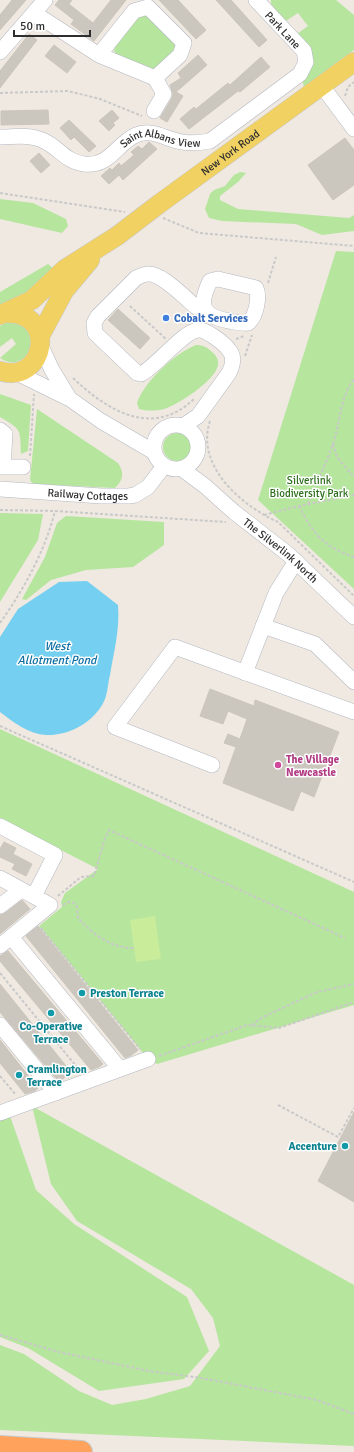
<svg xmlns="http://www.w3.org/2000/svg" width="354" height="1452" font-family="Signika,sans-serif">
  <rect width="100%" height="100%" fill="#efe9e1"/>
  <path fill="#b6e59e" d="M271,0H336L354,15V50L304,88L302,77L312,54L297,34L308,26L298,13L286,21L271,4Z
    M144,13L175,41L177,48L173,54L155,70L119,57L114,51C118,36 130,19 144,13Z
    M240,172L246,173L238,182L220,196V200L238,209L349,218L354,215V231L322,235L296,224L222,221L209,218L205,209L210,194L214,190L225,186L234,175Z
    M0,199L33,203L66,219L68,226L62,233L0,219Z
    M336,251L354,252V589L258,500Z
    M48,264L55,270L33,291L0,305V292Z
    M7,322L23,325L32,337L30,353C20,362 12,366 0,358L16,344L12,338L0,347V326Z
    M196,345C203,345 207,347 212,352C216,355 219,360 218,365C216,380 178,405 164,409C156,411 147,411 139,409L137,403C144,382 175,353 196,345Z
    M0,394L31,405L28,451L21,454C20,429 22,430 0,417Z
    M37,409L118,463C124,472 124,480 115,488L33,484L30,480Z
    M163 447a14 14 0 1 1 28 0a14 14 0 1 1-28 0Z
    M0,513L43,514L38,540L0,602Z
    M66,516L164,522V545L133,567L86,570L51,580L26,600L22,599L45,557L57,523Z
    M0,729L354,892V1005L157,1064L148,1059L39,926L62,907L61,902L65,893L98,869L0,819Z
    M32,1106L354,1285V1446L0,1430V1345L24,1354L79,1391L112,1405L146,1399L190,1386L220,1346L213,1318L191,1289L77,1221L51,1184Z
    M10,1116L36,1190L74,1224L187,1297L209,1351L184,1379L99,1391L28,1348L0,1337V1120Z"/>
  <path fill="#c9ec9a" d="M155,916L161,959L136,962L130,920Z"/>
  <path fill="#75cff0" d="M87,581L118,605C120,629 114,651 110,675C108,682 108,691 105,699C96,721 70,736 46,735C29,734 13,722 0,712V637L18,609L59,582Z"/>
  <path fill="#cbc7bf" stroke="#cbc5ba" d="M12,0H26L0,30V15Z
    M59,0H72L69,4L70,5L93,23L111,0H126L94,41L71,24L74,20L55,5Z
    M159,0H178L206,30L196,39Z
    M216,0H231L267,40L259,47Z
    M29,34L37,40L0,88V71Z
    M54,45L76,62L67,73L45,56Z
    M198,55L207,65L176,92L183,96L167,122L160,118L172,98L173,94L170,85L181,78L178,73Z
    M261,57L270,67L240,92L238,91L189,129L180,119L194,107L196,109L228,83L230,85Z
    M48,110L49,124L1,125V111Z
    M112,110L119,118L113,123L115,125L109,131L99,121Z
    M69,120L96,146L89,152L74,137L71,140L60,128Z
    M345,138L354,150V185L333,200L308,165Z
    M149,142L157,149L123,180L119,175L109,184L101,176L110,168L112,170L119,163L121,166L134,155L131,152L138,146L142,149Z
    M39,153L50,165L41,173L30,161Z
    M118,309L150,338L140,349L108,320Z
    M210,689L254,706L255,700L339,732L314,797L301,791L293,811L223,783L236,747L224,743L228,734L240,739L247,719L228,711L223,724L200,716Z
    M4,842L16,848L13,854L32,864L26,876L12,869L15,864L0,857V849Z
    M22,900L30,909L0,934V915L5,913Z
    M38,926L138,1050L132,1055L125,1058L26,936Z
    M8,951L103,1064L99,1067L91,1070L0,961V956Z
    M0,984L71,1072L59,1082L0,1012Z
    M0,1040L38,1088L35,1091L25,1094L0,1063Z
    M354,1112V1202L318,1181Z"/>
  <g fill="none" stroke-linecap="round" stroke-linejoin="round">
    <g stroke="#b4b7c1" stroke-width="16">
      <g id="minor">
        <path d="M34,13L99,55L134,11L148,7L184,43L180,55L155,78L99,55"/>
        <path d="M0,52L45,0"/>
        <path d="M322,86L354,129"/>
        <path d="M154,111L164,94L155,78"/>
        <path id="s1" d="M0,137C14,137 29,134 42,140C59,147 64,161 84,164C110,167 116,144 136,135C151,129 162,137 177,141C188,144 199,143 210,141L300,74L306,62L304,51L256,0"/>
        <path d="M218,279L256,288C260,297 256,317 248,323C242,324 235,322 229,321C202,316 198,306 210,281Z"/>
        <path d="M41,346L52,370L69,398"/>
        <path d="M17,373L70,399L101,421L154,452"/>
        <circle cx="176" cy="447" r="22"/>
        <path d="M183,426L198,416L229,373C233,365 235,357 229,350C225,344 219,340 213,336C210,334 203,330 199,330C184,330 157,366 141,374L137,373L95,333L94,323L98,316L136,278C140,276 144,274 148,274C162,273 185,298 196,307"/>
        <path d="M0,430L5,434L3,467H23"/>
        <path id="s2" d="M182,469L205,486L234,512L288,554L354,617"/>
        <path id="s3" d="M0,489L101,496H129L135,495L148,487L164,466"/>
        <path d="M263,626L315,644L354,682"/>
        <path d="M245,673L276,593L296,561"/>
        <path d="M212,765L115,727L175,647L354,712"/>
        <path d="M0,826L55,855L34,896"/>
        <path d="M0,878L50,905L0,946"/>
        <path d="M0,906L21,890"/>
        <path d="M11,937L120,1069"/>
        <path d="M0,1025L56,1093"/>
        <path d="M0,1113L148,1059"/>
      </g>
    </g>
    <g stroke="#c9c9c9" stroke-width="20">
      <g id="major">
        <path id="s4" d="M159,204L354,62"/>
        <path d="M0,315L32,300L65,269L117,236"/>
        <path d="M40,336L64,291L90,260"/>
        <path d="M0,371C45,385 59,312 6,313"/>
      </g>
    </g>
    <g stroke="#c9c9c9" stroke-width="24">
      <path id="highway" d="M0,1447L81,1452"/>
    </g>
    <path stroke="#c9c9c9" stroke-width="2" stroke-dasharray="3 2" stroke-linecap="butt" d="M0,93L68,91L100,99L142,116
      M345,96L348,87L354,82
      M0,193L125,212
      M163,218L199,233L354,246
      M268,283L276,257
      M130,306L166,339
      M236,339L244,336
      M245,356L252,335
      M73,378C108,411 153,439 195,398
      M210,421C195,466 242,506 278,522L354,596
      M333,444L337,457L354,477
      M30,456L34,394
      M308,504C316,484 326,464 333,444C340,423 340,397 354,379
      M299,506C313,534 324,547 354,557
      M0,510L55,511L226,522
      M264,515L299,506L354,495
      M0,623C24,589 45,551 55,511
      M0,726L354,882
      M58,896L81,877L94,876L105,838L109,830L345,938
      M63,905L68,902L74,903L77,907L78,918C94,935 110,948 134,948
      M41,928L140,1049
      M0,973L80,1071
      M252,1025L261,1018L317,992L354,984
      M159,1056L247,1025L279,1028L354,1002
      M0,1076L16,1095
      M278,1105L338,1137L354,1108
      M0,1335L59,1352L149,1371L201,1378L317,1400L354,1414"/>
    <use href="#minor" stroke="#fff" stroke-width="15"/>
    <use href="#major" stroke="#f2d163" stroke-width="19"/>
    <use href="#highway" stroke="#ffa35c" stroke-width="22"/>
    <g stroke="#c9c9c9" stroke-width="20" stroke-linecap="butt">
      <path id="major-bridge" d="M117,236L159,204"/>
    </g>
    <use href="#major-bridge" stroke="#f2d163" stroke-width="19"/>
  </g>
  <circle fill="#3f7fe0" stroke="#fff" stroke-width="1.5" cx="166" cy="318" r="4"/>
  <circle fill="#d1479c" stroke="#fff" stroke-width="1.5" cx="278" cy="765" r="4"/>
  <g fill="#0f9aa8" stroke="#fff" stroke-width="1.5">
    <circle cx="82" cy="993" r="4"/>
    <circle cx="51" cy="1013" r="4"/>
    <circle cx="19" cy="1075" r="4"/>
    <circle cx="345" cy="1146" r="4"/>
  </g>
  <g text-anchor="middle" stroke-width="3" stroke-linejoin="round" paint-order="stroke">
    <g font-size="11" fill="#2e2e2e" stroke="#fff">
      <text transform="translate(283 30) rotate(47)" y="4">Park Lane</text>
      <text dy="4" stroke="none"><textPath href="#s1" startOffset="177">Saint Albans View</textPath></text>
      <text dy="4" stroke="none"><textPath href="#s4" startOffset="88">New York Road</textPath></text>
      <text dy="4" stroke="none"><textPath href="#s3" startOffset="88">Railway Cottages</textPath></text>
      <text dy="4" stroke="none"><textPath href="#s2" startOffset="128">The Silverlink North</textPath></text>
    </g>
    <g font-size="11" font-weight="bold" fill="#366cbe" stroke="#fff" text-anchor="start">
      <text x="174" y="322">Cobalt Services</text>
    </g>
    <g font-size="11" fill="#2c6e1b" stroke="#fff">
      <text x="309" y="484">Silverlink<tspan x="309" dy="13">Biodiversity Park</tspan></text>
    </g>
    <g font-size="11" font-weight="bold" fill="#b23c85" stroke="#fff" text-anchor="start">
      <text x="286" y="763">The Village<tspan x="286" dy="13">Newcastle</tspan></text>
    </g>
    <g font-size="11" font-weight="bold" fill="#0d838f" stroke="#fff" text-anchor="start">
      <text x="90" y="997">Preston Terrace</text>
      <text x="51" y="1030" text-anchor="middle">Co-Operative<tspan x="51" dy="13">Terrace</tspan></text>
      <text x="27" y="1073">Cramlington<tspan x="27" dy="13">Terrace</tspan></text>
      <text x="337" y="1150" text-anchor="end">Accenture</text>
    </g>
    <g font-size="12" font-style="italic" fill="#0d6fa3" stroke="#fff">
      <text x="57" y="650">West<tspan x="57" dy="14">Allotment Pond</tspan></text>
    </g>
  </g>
  <path d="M14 30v6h76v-6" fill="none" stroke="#2e2e2e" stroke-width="2"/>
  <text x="20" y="30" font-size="12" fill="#2e2e2e" stroke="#ffffff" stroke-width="3" paint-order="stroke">50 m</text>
</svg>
